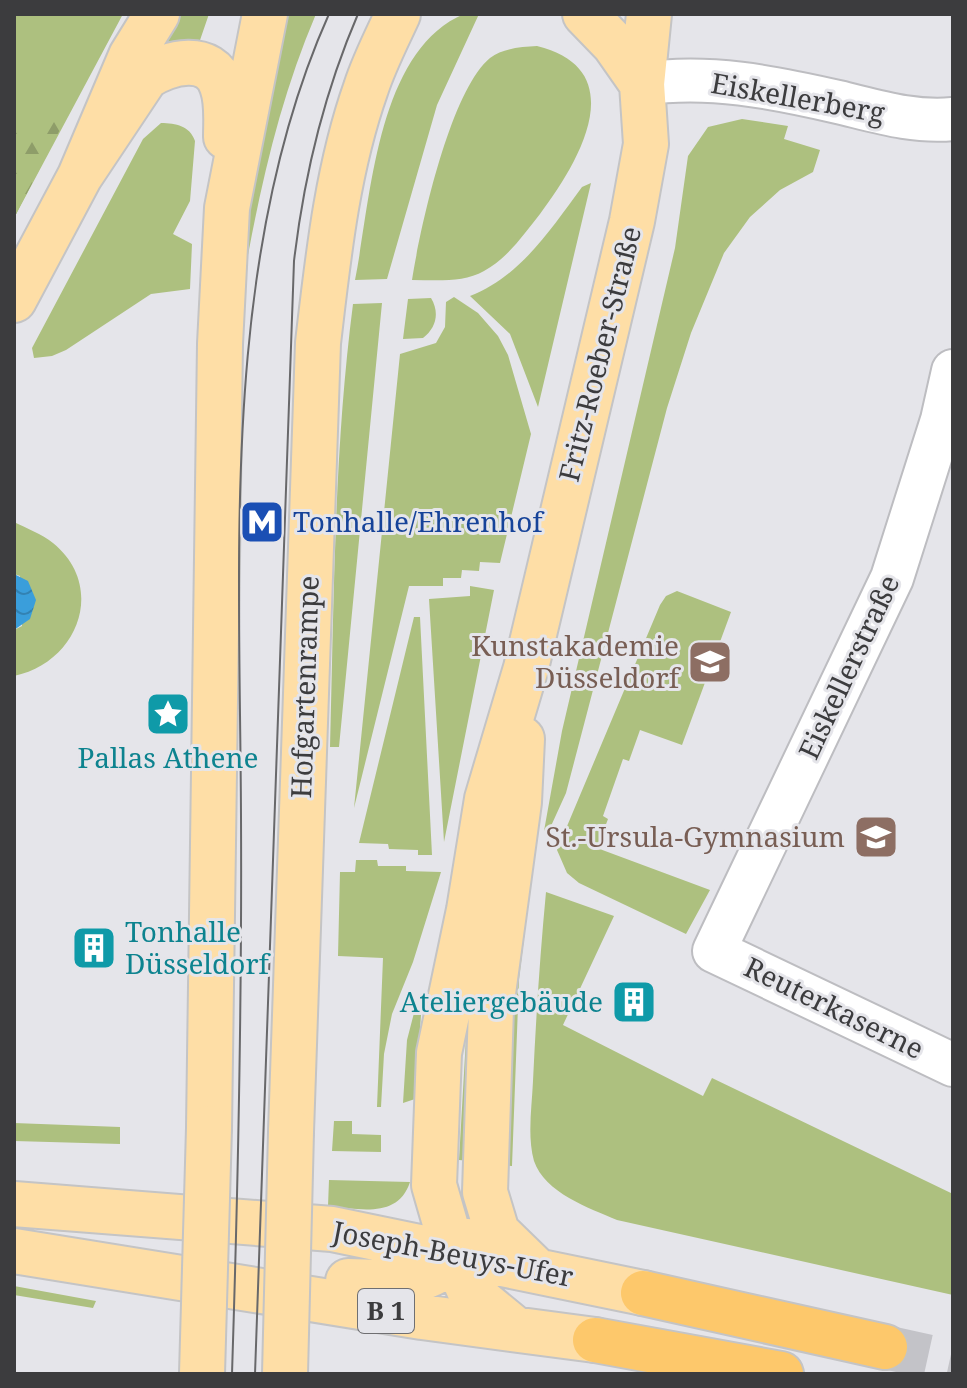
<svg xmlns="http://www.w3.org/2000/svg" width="967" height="1388" font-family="'Noto Serif',serif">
  <defs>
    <pattern id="forest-firs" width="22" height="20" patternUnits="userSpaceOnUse" patternTransform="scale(2)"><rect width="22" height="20" fill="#adc07f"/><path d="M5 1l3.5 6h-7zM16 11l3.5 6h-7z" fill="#8e9d69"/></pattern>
    <pattern id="water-waves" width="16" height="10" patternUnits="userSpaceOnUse" patternTransform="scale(2)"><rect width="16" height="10" fill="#3a9edb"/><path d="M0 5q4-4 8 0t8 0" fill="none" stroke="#3282b3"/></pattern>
  </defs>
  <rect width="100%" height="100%" fill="#e5e5ea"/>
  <path fill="#adc07f" d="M14,14H123L14,218Z
    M169,14H209L199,43L163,46Z
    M276,14H316C280,98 260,187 244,277L247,184Z
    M464,14H479L437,105L387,279L355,280C371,201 376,51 464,14Z
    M537,46C635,70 577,165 540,214C523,235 508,258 484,271C463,283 436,280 412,280C420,229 450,91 490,58C503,48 521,47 537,46Z
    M742,119L788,126L784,139L820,150L813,172L780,190L750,217L724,253L691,333L667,408L566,793L551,826L544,831L562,731L675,248L688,156L708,127Z
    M161,123C176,123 190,126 195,141L190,201L173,234L192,244L190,289L151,294L66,350L52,356L34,358L32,348L143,139Z
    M591,183L538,407L510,334L470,296C521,276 550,230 582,187Z
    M454,297L478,313L498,336L508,355L531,434L500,563L480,562L479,571L462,570L461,578H443V586H409L354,808L400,354L436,343L445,327L446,302Z
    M431,298C440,313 436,328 423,338L403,339L408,299Z
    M382,303L339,747H330C334,599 334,451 353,304Z
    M14,522C26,528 42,534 53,543C107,587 78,663 14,676V630L22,626L20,576L14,574Z
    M470,586L494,590L444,842L429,599L470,596Z
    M677,591L731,612L682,745L640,730L629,761L623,759L603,816L608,819L597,848L710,890L686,934L579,883L567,873L557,850L660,605L666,596Z
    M414,617H420L432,855H418V850L389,849L388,844L359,843Z
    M356,860H377L378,866H406V871L441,872L413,962L392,1014L384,1054L381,1107H377L383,958L338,956L340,872H355Z
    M517,889L529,898L519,979L512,1166L499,1165Z
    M546,892L614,916L563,1025L703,1096L712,1078L953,1194V1295L617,1220C589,1208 545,1193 534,1161C527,1136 532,1106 533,1081C536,1018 540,955 546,892Z
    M414,1013L421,1015L415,1099L403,1103L407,1040Z
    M467,1021H469L470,1161L459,1160Z
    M334,1121H352V1134L381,1135V1152L332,1151Z
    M14,1123L120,1127V1144L14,1141Z
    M329,1180L410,1182C398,1219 359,1209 328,1206Z
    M14,1286L96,1301L93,1308L14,1295Z"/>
  <path fill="url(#forest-firs)" d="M67,116L14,218V133Z"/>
  <path fill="url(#water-waves)" d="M14,574L28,581L36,600L30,619L14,630Z"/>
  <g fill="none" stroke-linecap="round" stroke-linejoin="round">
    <path stroke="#c3c3c8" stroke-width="44" stroke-dasharray="44 22" stroke-linecap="butt" d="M885,1347L953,1362"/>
    <g stroke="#bdbdc1" stroke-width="46">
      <path id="minor" d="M642,84C708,74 773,87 838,102C876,111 913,123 953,119
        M953,371L942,420L892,578L714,951L953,1065"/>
    </g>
    <g stroke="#c4c4c5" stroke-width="48">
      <path id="major" d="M585,14L614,44L642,84
        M80,176L146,77C168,62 211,51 222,86C228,102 226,120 226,137
        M14,300L80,176L131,56L157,14
        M522,739L519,802L491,1008L485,1192L497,1232L534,1268
        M209,1128L220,344L227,208L265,14
        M291,1132L318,343C328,258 337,170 366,88C374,63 387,38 398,14
        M14,1204L332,1229L643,1293
        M14,1251L422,1317L595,1340
        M348,1281C401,1282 434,1289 468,1241
        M515,1329L470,1292L455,1258L434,1185L439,1053L469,910L487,799L526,668L632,221L646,144L642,84L649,14"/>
    </g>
    <g stroke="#c4c4c5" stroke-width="48">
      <path id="highway" d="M643,1293L885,1347
        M595,1340L781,1374"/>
    </g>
    <use href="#minor" stroke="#fff" stroke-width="42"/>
    <use href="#major" stroke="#fedea6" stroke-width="44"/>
    <use href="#highway" stroke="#fdc86b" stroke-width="44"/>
    <path stroke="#68686a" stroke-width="2" d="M232,1374C238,1188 242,1002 241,816C240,555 220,257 329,14
      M255,1374L294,261C304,176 324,93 358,14"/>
    <g stroke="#c4c4c5" stroke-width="48" stroke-linecap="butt">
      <path id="major-bridge" d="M202,1374L209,1128
        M285,1374L291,1132"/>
    </g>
    <use href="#major-bridge" stroke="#fedea6" stroke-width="44"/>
  </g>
  <defs>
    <g id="metro-square" transform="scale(2.3)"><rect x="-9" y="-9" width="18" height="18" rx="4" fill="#1a4fb4" stroke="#e5e5ea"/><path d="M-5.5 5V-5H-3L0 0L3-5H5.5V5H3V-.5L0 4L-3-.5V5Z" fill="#fff"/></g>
    <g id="university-square" transform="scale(2.3)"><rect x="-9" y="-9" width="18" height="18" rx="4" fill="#8d6e63" stroke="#e5e5ea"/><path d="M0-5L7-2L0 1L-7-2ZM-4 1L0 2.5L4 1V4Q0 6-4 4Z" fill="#fff"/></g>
    <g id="sight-square" transform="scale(2.3)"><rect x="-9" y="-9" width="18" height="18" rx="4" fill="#0f9aa8" stroke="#e5e5ea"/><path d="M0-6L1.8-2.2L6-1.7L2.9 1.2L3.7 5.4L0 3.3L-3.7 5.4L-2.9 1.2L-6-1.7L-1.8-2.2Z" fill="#fff"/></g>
    <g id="school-square" transform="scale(2.3)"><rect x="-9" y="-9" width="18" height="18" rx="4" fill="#8d6e63" stroke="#e5e5ea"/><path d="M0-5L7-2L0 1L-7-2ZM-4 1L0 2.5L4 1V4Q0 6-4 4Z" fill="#fff"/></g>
    <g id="building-square" transform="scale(2.3)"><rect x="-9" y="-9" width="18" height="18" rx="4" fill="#0f9aa8" stroke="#e5e5ea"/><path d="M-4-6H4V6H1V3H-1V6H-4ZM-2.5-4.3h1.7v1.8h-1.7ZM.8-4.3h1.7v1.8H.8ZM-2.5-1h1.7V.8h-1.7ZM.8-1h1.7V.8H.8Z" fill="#fff"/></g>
  </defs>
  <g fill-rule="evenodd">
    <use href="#metro-square" x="262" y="522"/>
    <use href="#university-square" x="710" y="662"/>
    <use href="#sight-square" x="168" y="714"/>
    <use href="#school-square" x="876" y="837"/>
    <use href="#building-square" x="94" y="948"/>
    <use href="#building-square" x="634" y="1002"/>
  </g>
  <g text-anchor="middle" stroke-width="6" stroke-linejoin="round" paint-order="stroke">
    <rect fill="#e5e5ea" stroke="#6f6f72" stroke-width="2" x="358" y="1289" width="56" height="44" rx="6"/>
    <g font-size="26" font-weight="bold" fill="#3c3c3e">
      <text x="386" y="1320">B 1</text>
    </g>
    <g font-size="28" fill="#3c3c3e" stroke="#e5e5ea">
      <text transform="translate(798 98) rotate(10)" y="10">Eiskellerberg</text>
      <text transform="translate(600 354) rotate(-76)" y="10">Fritz-Roeber-Straße</text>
      <text transform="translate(849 667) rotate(-65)" y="10">Eiskellerstraße</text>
      <text transform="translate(305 687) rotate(-88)" y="10">Hofgartenrampe</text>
      <text transform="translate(834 1008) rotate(26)" y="10">Reuterkaserne</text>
      <text transform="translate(453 1254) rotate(11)" y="10">Joseph-Beuys-Ufer</text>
    </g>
    <g font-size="28" fill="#164399" stroke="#e5e5ea" text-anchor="start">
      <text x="293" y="532">Tonhalle/Ehrenhof</text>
    </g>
    <g font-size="28" fill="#785e54" stroke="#e5e5ea" text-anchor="end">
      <text x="679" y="656">Kunstakademie<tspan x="679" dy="32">Düsseldorf</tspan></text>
      <text x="845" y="847">St.-Ursula-Gymnasium</text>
    </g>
    <g font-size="28" fill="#0d838f" stroke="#e5e5ea">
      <text x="168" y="768">Pallas Athene</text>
      <text x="125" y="942" text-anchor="start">Tonhalle<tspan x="125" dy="32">Düsseldorf</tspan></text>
      <text x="603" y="1012" text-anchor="end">Ateliergebäude</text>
    </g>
  </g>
  <rect width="967" height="1388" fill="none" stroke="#3c3c3e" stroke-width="32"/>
</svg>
